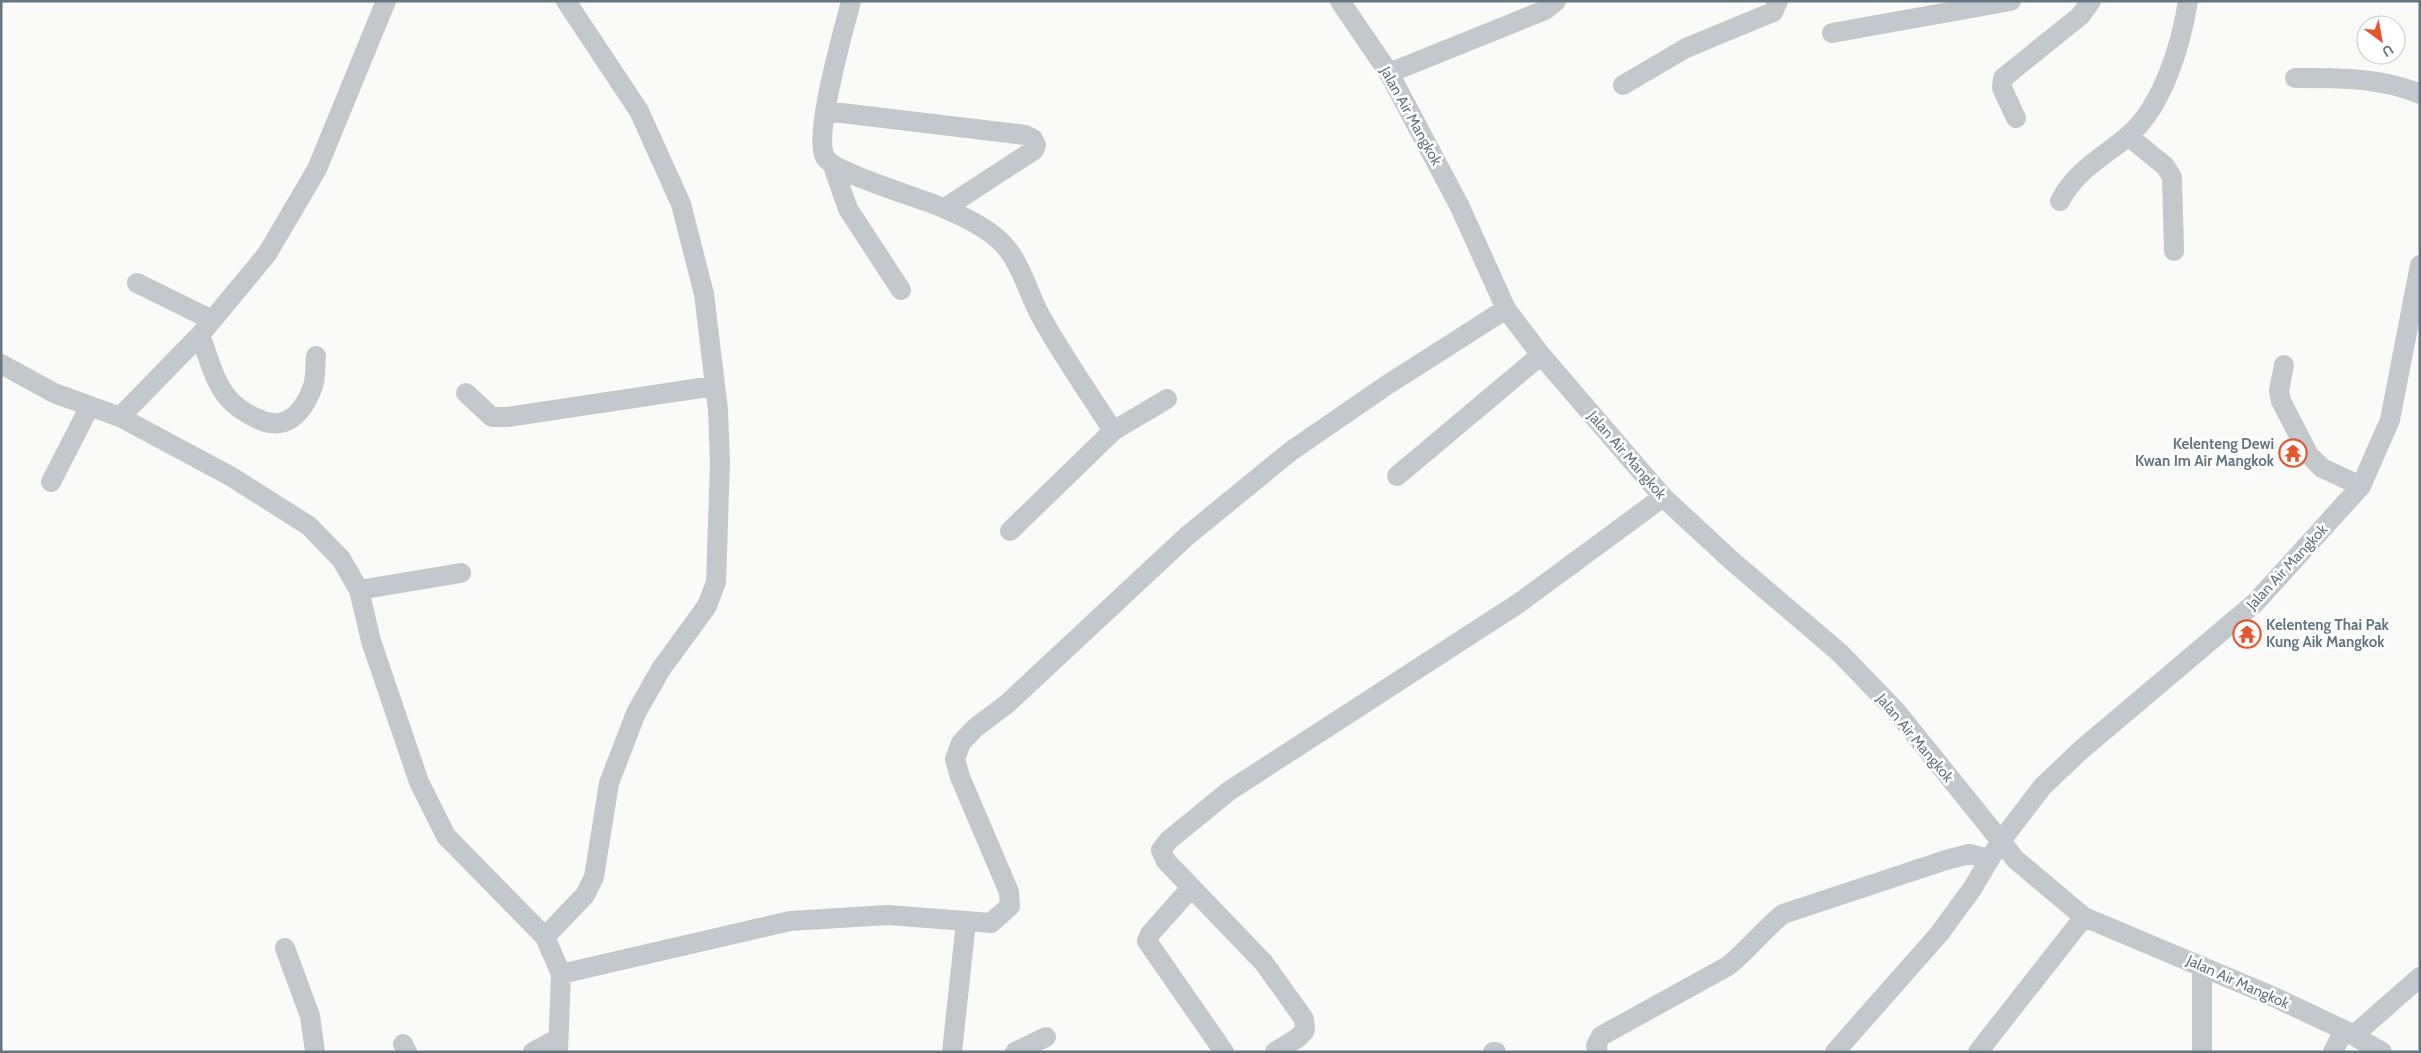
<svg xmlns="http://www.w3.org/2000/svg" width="2421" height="1053" font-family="Cabin,sans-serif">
  <rect width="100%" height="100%" fill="#fafaf8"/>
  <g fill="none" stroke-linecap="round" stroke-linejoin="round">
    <path stroke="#c3c8cc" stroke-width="20" d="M851,1C844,30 813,134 825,157C834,174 925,199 946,209C962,216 979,224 993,235C1020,255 1025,287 1040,315C1062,355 1089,393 1113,431
      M1340,1L1389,73L1460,207L1506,309L1541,355L1663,497L1731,560L1840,653L1896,711L2016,860L2084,917L2274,997L2344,1030L2382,1052
      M1832,33L2011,1
      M1389,73L1545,10L1556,1
      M2295,78C2337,78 2381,77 2420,94
      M1623,85L1686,48L1773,12L1778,1
      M825,111L1025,135L1033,139L1036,145L1034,150L945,208
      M2016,118L2002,88L2003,78L2080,16L2091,1
      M2128,136L2165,166L2172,177L2174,251
      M833,166L848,209L901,290
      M2060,201C2076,170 2102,158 2128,136C2163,106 2181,45 2188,1
      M137,283L212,320
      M200,335C208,355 214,382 228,398C235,406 247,414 256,418C285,433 303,414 313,386C316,377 315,365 316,356
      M1,364L54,393L120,417L232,477L309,526L341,559L359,590L371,641L419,782L446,836L545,937L561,974L558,1052
      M2284,365L2279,391L2281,401L2309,455L2322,468L2361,486
      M466,393L492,417H507L714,386
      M120,417L200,335L267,254L317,169L386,1
      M1397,476L1541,355
      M51,482L90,406
      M1010,531L1113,431L1167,399
      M359,590L461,573
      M1191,888L1150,934L1147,941L1224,1052
      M545,937L585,895L594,877L609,783L636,713L661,669L707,606L716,582L720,462L718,410L704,294L681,204L639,111L566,1
      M285,948L310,1016L315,1052
      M561,974L790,921L888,915L991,923L1010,906L1009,892L960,777L955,759L961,743L975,728L1008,703L1187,536L1291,451L1387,385L1506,309
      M2354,1035L2420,977
      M403,1044L407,1052
      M533,1052L557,1039
      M952,1052L966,922
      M1015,1052L1046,1037
      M1275,1052L1299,1037L1305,1030L1304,1019L1264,963L1166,861L1161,850L1169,840L1229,791L1519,603L1663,497
      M1493,1052H1496
      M1598,1052L1596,1046L1601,1036L1728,966C1748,950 1763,930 1783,914L1946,860L1969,854L1989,859
      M1835,1052L1939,934L1972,889L2000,842L2043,786L2081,750L2255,603L2361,486L2390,420L2420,265
      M1978,1052L2084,917
      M2202,1052V966
      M2333,1052L2344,1030"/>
  </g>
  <defs>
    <g id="temple-ring" transform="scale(1.4375)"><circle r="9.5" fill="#fff" stroke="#e4572e" stroke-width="1.5"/><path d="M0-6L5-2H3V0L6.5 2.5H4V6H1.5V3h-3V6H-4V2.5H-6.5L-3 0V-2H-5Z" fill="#e4572e"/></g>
  </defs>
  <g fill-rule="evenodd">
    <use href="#temple-ring" x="2293" y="453"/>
    <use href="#temple-ring" x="2247" y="634"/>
  </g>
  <g text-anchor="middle" stroke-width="5" stroke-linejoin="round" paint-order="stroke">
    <g font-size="15" fill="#657683" stroke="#fff">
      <text transform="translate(1411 116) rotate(61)" y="5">Jalan Air Mangkok</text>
      <text transform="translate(1627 455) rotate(49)" y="5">Jalan Air Mangkok</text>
      <text transform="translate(2287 567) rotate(-47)" y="5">Jalan Air Mangkok</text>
      <text transform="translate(1915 738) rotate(50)" y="5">Jalan Air Mangkok</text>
      <text transform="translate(2238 982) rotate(24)" y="5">Jalan Air Mangkok</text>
    </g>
    <g font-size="15" font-weight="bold" fill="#657683" stroke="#fff" text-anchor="end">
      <text x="2274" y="449">Kelenteng Dewi<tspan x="2274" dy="17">Kwan Im Air Mangkok</tspan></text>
      <text x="2266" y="630" text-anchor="start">Kelenteng Thai Pak<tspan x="2266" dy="17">Kung Aik Mangkok</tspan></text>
    </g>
  </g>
  <rect width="2421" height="1053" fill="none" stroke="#657683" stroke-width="5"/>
  <g transform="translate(2381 40) rotate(148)"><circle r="24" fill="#ffffff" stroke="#c1c8cd"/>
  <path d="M0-4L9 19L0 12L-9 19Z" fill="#e4572e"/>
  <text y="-8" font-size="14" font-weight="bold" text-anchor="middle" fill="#657683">U</text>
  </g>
</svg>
